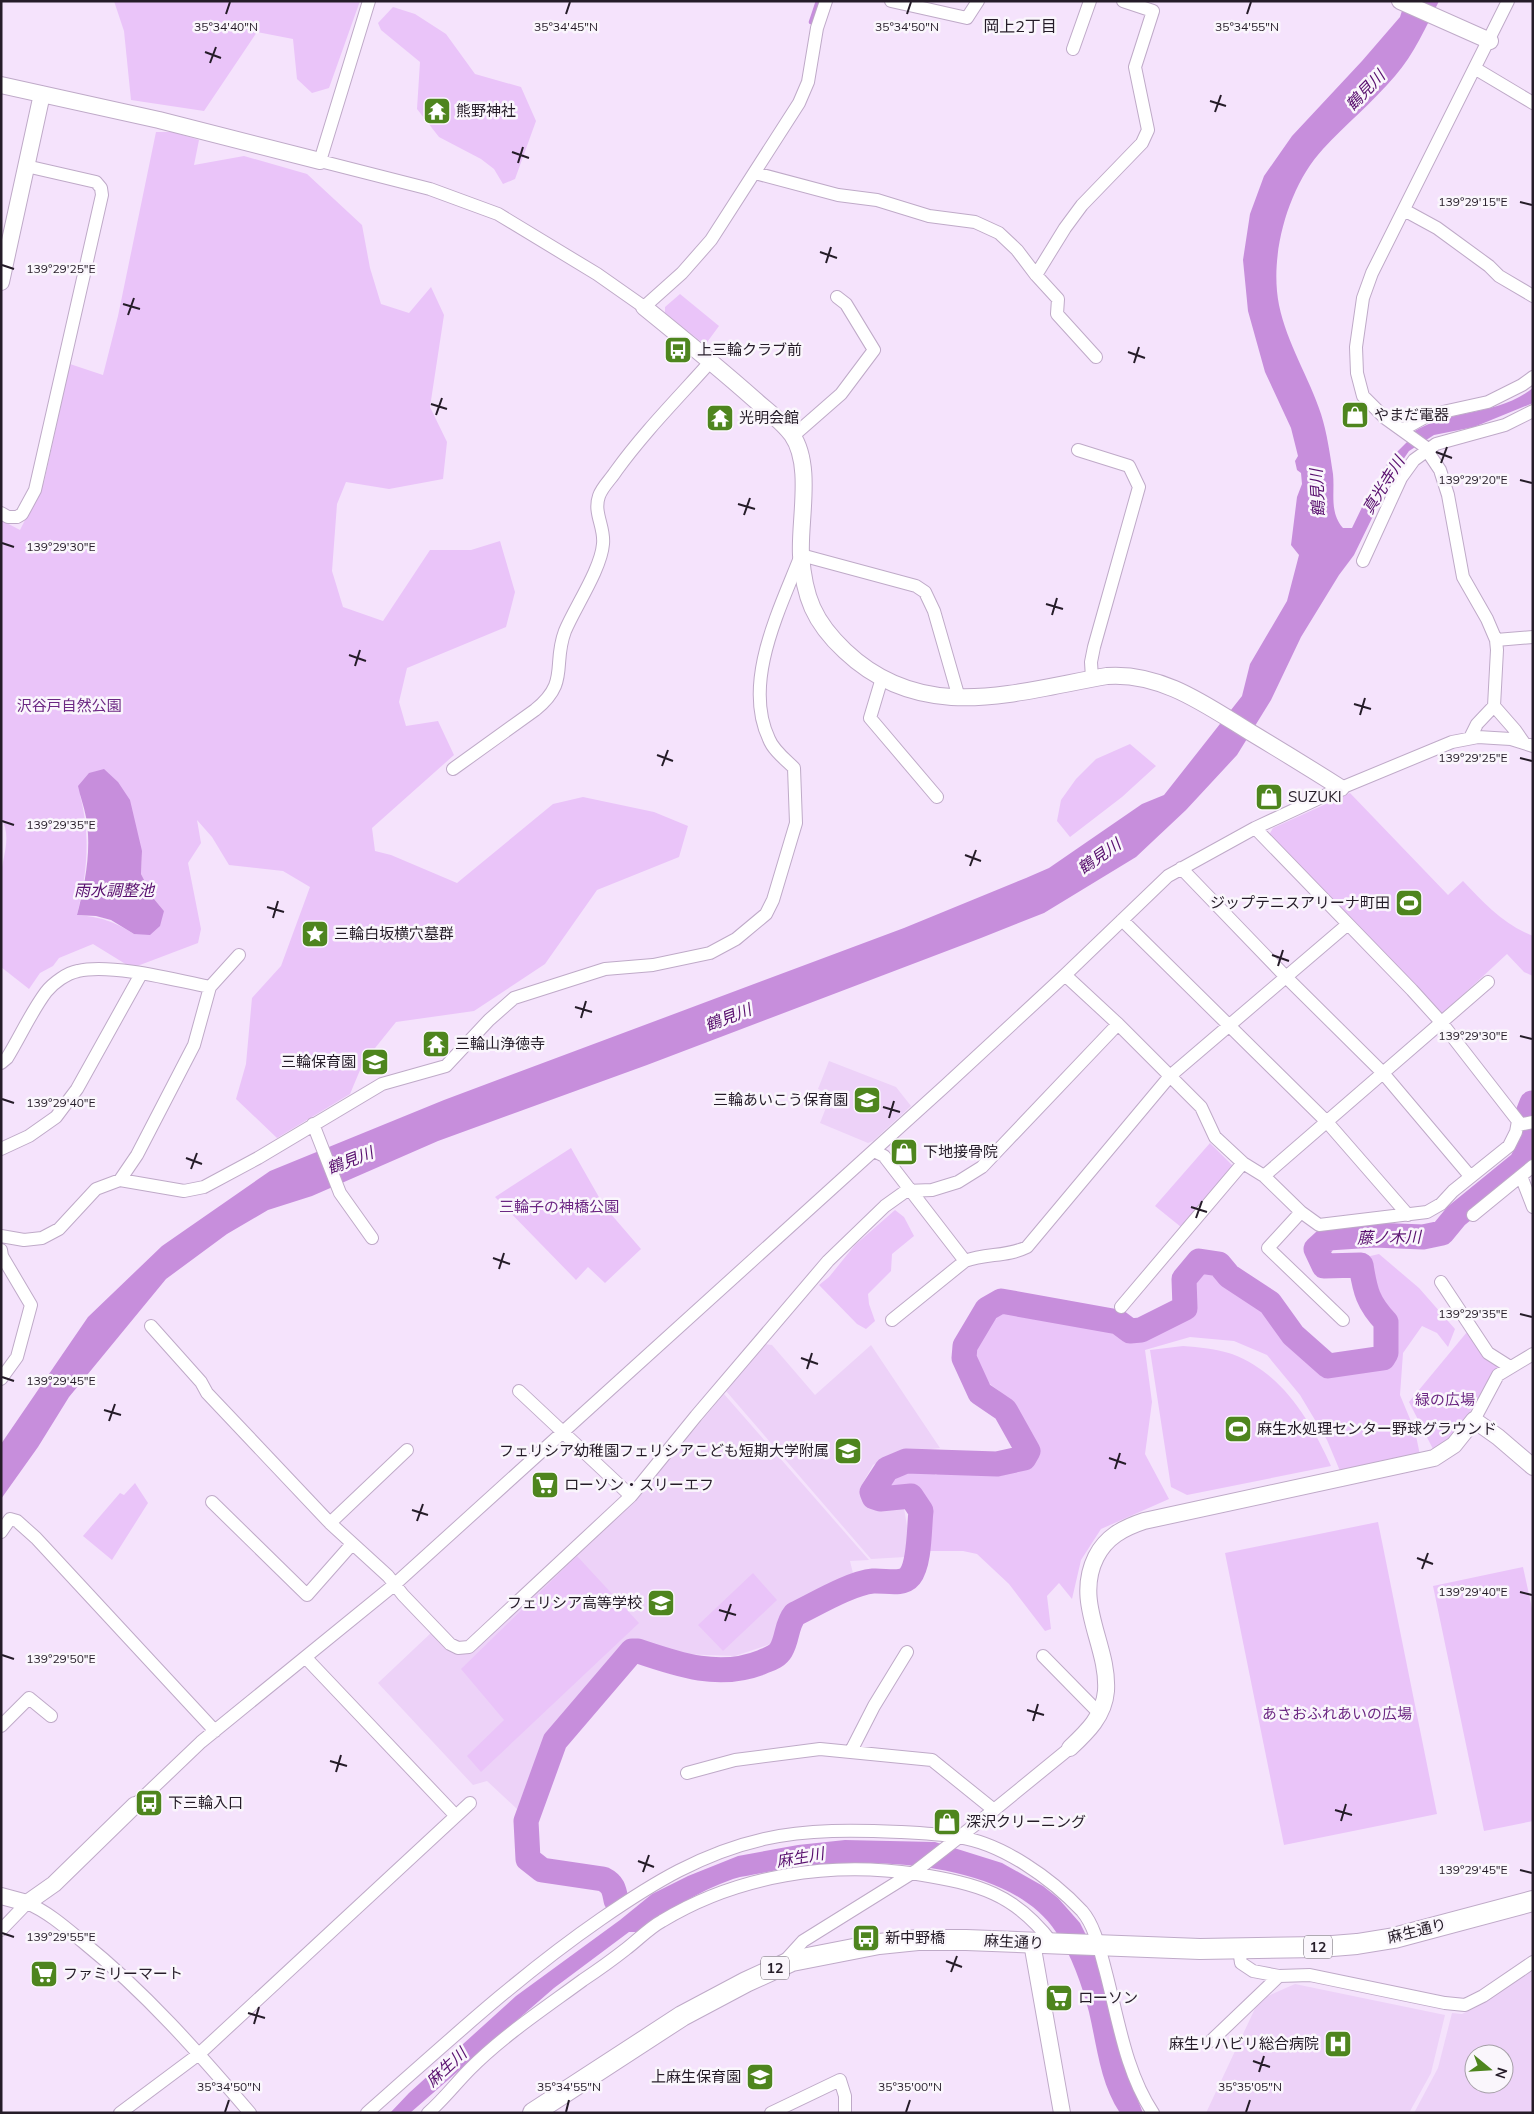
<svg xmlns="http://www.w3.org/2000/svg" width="1534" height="2114" font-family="Mulish,'Noto Sans JP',sans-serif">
  <rect width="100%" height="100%" fill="#f5e3fc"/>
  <path fill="#edd2f8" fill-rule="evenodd" d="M829,1061L896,1087L911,1106L873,1141L868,1143L820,1123L831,1095L818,1089Z
    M764,1344L772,1345L815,1395L871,1345L940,1448L897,1453L873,1465L859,1490L863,1501L877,1511L904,1508L908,1532L905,1557L871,1559L726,1391Z
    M724,1394L869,1560L850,1561L853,1573L808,1599L787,1607L783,1614L773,1643L759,1648L735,1656L680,1654L635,1640L624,1647L545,1735L517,1809L487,1781L473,1785L378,1683L432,1632L459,1653L635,1500Z
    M1533,1969V2113H1414L1438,2068L1452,2013L1462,2014L1476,2007ZM1474,2054H1504V2084H1474Z
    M1295,1984L1445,2015L1431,2073L1409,2113H1206L1259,2000Z"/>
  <path fill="#eac4f9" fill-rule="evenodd" d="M114,1H360L329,88L312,93L297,79L293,39L257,32L204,111L131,100L124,31Z
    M393,7L415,14L446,34L475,74L521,87L536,121L515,179L503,184L494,169L481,159L439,137L417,109L420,62L381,30L378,23Z
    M156,132H173L199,140L194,165L244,156L307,174L362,225L370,268L381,304L409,313L431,287L444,315L430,407L447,442L443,479L389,489L346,482L337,504L332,571L343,607L383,621L430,550H471L500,541L515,592L506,627L407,668L399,702L406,726L438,721L454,755L372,828L375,851L391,855L457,883L553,804L583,797L654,812L688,826L679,857L597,890L545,964L474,1011L396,1022L363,1063L350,1094L277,1138L236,1099L246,1064L252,998L281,966L310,887L283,871L229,865L212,837L197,820L201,843L188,863L201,929L198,943L132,968L93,944L59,958L53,966L40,973L29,989L1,967C1,937 0,905 1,875C3,855 12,836 1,818V520L20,530L44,482L70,364L103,375L118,316ZM80,795L142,851L141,874L154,899L164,911L134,934C113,921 101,917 77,915C87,873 91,837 80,795Z
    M680,294L719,326L705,345L665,313V307Z
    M1130,744L1156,766L1122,797L1070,837L1057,821L1061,800L1076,779L1096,759Z
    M1350,793L1448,895L1463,881C1484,903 1504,925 1533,936V976L1524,972L1507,954L1441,1015L1269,835L1273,828Z
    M1210,1143L1233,1166L1181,1227L1155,1206Z
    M571,1148L604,1206L641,1249L605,1283L588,1267L576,1280L495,1197Z
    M895,1210L904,1217L914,1236L892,1254L891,1271L868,1294L869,1304L875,1321L866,1329L857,1324L819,1285L829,1277L855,1245Z
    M1379,1254L1419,1288L1455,1329L1448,1347L1437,1333L1422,1326L1403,1353L1400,1395L1415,1431L1420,1455L1340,1471L1327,1440L1300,1395L1267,1355L1234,1341L1190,1337L1145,1350L1152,1402L1145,1454L1169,1499L1101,1529L1081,1560L1072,1599L1059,1583L1047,1596L1051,1629L1045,1631L1009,1584L977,1554L963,1551H927L930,1516L923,1496L905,1488L891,1493H881C887,1464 913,1457 936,1475C956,1454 980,1461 1006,1467C1011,1468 1021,1469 1026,1467C1030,1465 1034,1459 1037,1456L1034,1439L1024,1419L999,1391L983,1379L973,1360L971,1350L980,1330L1000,1305L1027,1300L1052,1303L1092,1321L1099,1328L1113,1325L1128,1337L1147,1325L1189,1306L1187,1285L1200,1270L1215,1274L1243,1295L1264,1306L1282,1331L1292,1340L1330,1367L1378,1360L1388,1364L1393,1326L1366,1257Z
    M1467,1332L1483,1357L1500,1366L1455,1434L1447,1442L1433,1449L1409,1402Z
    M1183,1346C1199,1347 1216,1349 1232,1354C1282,1373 1310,1420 1331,1466L1187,1495L1171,1487L1150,1350Z
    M135,1483L148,1503L112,1560L83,1536L120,1493L124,1495Z
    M1378,1522L1437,1814L1284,1845L1225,1553Z
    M577,1556L639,1623L481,1772L467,1756L504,1720L461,1669Z
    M1523,1567L1533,1613V1821L1484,1831L1433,1586Z
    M753,1573L777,1600L723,1651L698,1625Z"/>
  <path fill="#c78edc" d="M1405,1H1439C1426,27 1414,54 1395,76C1373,102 1346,124 1323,149C1288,187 1269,255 1279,305C1287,344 1309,377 1321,414C1327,433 1330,454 1333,474C1335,493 1329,512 1343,528H1352L1365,501L1378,484L1382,471L1393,456L1414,435L1413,432C1451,408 1495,417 1533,388V403L1474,427L1434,435L1409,451L1394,473L1354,555L1339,575L1301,637L1271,700L1237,755L1186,810L1136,857L1044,913L981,938L647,1065L438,1141L312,1196L268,1210L227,1234L166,1279L69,1397L38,1447L1,1499V1444L88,1317L162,1246L270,1171L444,1100L904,928L1026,878L1049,868L1142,804L1164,795L1242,696L1250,664L1287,601L1299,555L1291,545L1297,497L1302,484L1301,473L1297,470L1295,461L1298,456L1291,428L1265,372L1248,311L1243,260L1250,214L1264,176L1292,136L1362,61L1400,17Z
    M104,769L118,782L130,800L142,851L141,874L154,899L164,911L160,926L150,935L134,934L111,920L96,916L77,915C85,884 92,849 86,817C84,806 80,796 78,786L89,773Z
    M845,1840L935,1842L1002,1863L1043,1886L1058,1898L1080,1923L1095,1953L1126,2070L1143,2113H1120C1100,2083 1097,2046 1089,2012C1082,1985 1072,1956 1056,1932C1005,1854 843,1855 762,1873C753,1875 742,1876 733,1879C698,1891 667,1912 637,1932H629L554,1988L410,2113H390L409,2093L516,1996L620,1920L652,1894L688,1876L738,1856L798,1845Z"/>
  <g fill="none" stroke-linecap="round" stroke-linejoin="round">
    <path stroke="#c78edc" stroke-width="4.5" d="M811,22L818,1
      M1532,1103L1533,1101"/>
    <path stroke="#c78edc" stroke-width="25" d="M616,1900C614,1889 613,1884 603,1879L542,1870L528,1859L526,1821L555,1741L632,1651H638C679,1665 720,1679 762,1662C769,1659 777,1657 781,1650C788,1638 786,1625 795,1614C816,1604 851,1583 873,1581C885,1580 902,1586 910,1576C920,1563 919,1528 921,1511L911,1496L880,1499L874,1497L872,1492L887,1469L906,1461L997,1464L1024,1458L1028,1451L1005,1410L980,1393L964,1358L965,1346L987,1309L1001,1301L1118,1322L1130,1331L1141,1330L1185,1308L1184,1279L1199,1261L1219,1264L1229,1276L1270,1303L1293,1335L1328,1366L1383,1358L1386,1353V1322C1368,1303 1365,1291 1361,1265L1324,1266L1316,1249L1328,1238L1374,1235L1423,1237L1442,1233L1456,1216L1521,1163L1528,1150L1530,1137L1526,1118L1532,1103"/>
    <g stroke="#bfaac8" stroke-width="14">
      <path id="minor" d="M369,1L320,161L430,189L498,214L597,274L644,307L682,273L711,240L799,103L808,82L817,28L826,1
        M891,1L967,18L978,1
        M1073,49L1090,1
        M1476,69L1533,103
        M755,173L838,195L877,200L929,216L975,222L999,233L1017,250L1036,275L1058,299L1057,314L1096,357
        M1404,210L1437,228L1489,266L1499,276L1533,296
        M1036,275L1065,228L1082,205L1142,143L1148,130L1135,67L1153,11L1123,1
        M1402,430L1429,415L1488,402L1522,385L1533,377
        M793,436L841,394L874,350L846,304L837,297
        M1078,450L1129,466L1139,487L1094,647L1091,662L1092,678
        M1,513L8,517H17L22,514L35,490L102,195L101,188L96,182L26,166
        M1363,561L1401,478L1414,460L1436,444L1505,425L1533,411
        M1496,640L1533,637
        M882,678L870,718L937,797
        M1494,706L1515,730L1524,743
        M1470,738L1477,724L1494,706L1497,650L1496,640L1487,619L1463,577L1448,495L1440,470L1424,446L1385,418L1363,396L1357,373L1356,347L1363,298L1372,273L1508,1
        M453,769L535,710C570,682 552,665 565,631C575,607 601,569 603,544C605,527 593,513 599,496C602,487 611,479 616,471C644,432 679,397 711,361
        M1181,868L1286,977L1383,1073L1470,1176
        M1122,920L1327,1122L1408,1215
        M1065,975L1118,1024L1201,1107L1215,1137L1243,1163L1264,1176L1301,1212L1319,1225L1427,1212L1441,1204L1453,1191L1509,1146L1516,1132L1518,1121L1441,1022L1412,990L1255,828
        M1,1063L7,1058C20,1037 31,1012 46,992C53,983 67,973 78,971C110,963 176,980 210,987
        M313,1124L340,1193L372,1238
        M1518,1125L1533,1122
        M1,1149L29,1136L56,1117L77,1089L141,974
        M874,1151L884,1156L965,1261
        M1264,1176L1488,982
        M1521,1176L1533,1207
        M120,1180L137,1155L194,1045L210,987L239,955
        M1301,1212L1268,1248L1343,1320
        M1473,1215L1533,1166
        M1,1236L24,1240L42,1238L59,1229L96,1189L120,1180L184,1191L204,1187L258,1158L382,1084L446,1066L489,1020L514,998L605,969L653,965L710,953L736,939L766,914L773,900L796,823L794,768C786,760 773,750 769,739C742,682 780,609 801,555L916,586L925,592L934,611L959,698
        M1,1250L2,1256L31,1305L17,1357L1,1379
        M1441,1282L1488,1353L1510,1367
        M1121,1307L1243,1163
        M892,1320L965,1261C986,1253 1007,1257 1027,1247L1170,1076L1348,924
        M151,1326L201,1382L207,1393L330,1523L388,1576L403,1595L450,1644L458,1648L469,1647L631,1496L696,1416L828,1261L885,1206L906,1191L932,1190L958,1182L982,1167L1118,1024
        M519,1391L631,1496
        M1474,1420L1498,1375L1533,1354
        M212,1502L307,1595L352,1544
        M330,1523L407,1450
        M1,1532L10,1519L17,1521L36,1538L215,1731
        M1043,1656L1099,1713
        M306,1658L456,1816
        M1,1726L29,1698L51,1716
        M851,1751L874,1706L907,1652
        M687,1773L735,1760L820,1749L932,1760L994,1810
        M135,1805L201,1742L394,1585L945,1086L1065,975L1168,876L1255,828L1341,788L1452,742L1478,737L1494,738L1511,739L1533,746
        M1,1930L27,1903C48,1912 65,1927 83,1942C145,1992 198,2052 250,2113
        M1239,1949L1241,1963L1253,1971L1279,1976L1310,1975L1445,2003L1465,2005L1483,1996L1533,1962
        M783,1963L803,1941L917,1870L994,1810L1070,1748
        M1211,2041L1279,1976
        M120,2113L199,2054L470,1803
        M367,2113C443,2046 517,1977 601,1919C653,1883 702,1853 764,1839C808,1829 856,1830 900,1832C919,1833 939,1834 958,1837C1002,1843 1052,1879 1082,1911C1095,1926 1100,1951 1105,1969C1118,2017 1125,2071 1153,2113
        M428,2113C444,2099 456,2083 470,2069C504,2035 545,2008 583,1980C598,1970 612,1960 626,1949C638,1940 649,1928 662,1921C738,1875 830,1861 917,1874C978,1884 1015,1893 1053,1944
        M771,2113L840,2080L845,2096V2113"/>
    </g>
    <g stroke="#bfaac8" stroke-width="18">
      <path id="tertiary" d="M1400,1L1490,41
        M1,85L159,120L320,161
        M1,282L42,94
        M644,307C681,337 718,367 754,399C766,410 783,422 792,435C813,465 799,521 801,555C804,597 814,622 845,651C923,725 1014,692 1107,676C1161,672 1206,705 1250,732C1280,750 1311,769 1341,788
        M1070,1748C1087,1732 1104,1716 1106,1691C1109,1645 1073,1603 1096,1557C1106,1537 1123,1528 1144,1521L1434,1458L1454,1445L1474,1420L1498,1437L1533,1467
        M1,1896L27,1903L54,1884L135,1805
        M1032,1943L1062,2113"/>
    </g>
    <g stroke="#bfaac8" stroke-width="22">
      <path id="primary" d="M533,2113L682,2016L746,1982L792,1961L879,1944L918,1940H966L1200,1949L1320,1947L1357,1944L1394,1938L1533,1901"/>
    </g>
    <use href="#minor" stroke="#fff" stroke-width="12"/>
    <use href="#tertiary" stroke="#fff" stroke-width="16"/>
    <use href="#primary" stroke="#fff" stroke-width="20"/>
  </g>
  <path fill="none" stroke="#251c28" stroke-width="2" d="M226,14L230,2M566,14L570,2M907,14L911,2M1247,14L1251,2M205,52L221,58M210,63L216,47M1210,101L1226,106M1215,112L1221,95M512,152L529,158M518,163L523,147M1520,202L1532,205M820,252L837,258M826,263L831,247M2,265L14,269M123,304L140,309M128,315L134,298M1128,352L1145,358M1134,363L1139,347M431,404L447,409M436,415L442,398M1436,452L1452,458M1441,463L1447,447M1520,480L1532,483M738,504L755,509M744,515L750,498M2,543L14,547M1046,604L1063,609M1052,615L1057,598M349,655L366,661M355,666L360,650M1354,704L1371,709M1360,715L1365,698M657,755L673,761M1520,758L1532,761M662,766L668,750M2,821L14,825M965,855L981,861M970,866L976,850M267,907L284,912M273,918L278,901M1272,955L1289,961M1278,966L1283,950M575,1007L592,1012M581,1018L586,1001M1520,1036L1532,1039M2,1099L14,1103M883,1107L900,1112M889,1118L894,1101M186,1158L202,1164M191,1169L197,1153M1191,1207L1207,1212M1196,1218L1202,1201M493,1258L510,1264M499,1269L504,1253M1520,1314L1532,1317M801,1358L818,1364M807,1369L812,1353M2,1377L14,1381M104,1410L121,1415M109,1421L115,1404M1109,1458L1126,1464M1115,1469L1120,1453M412,1510L428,1515M417,1521L423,1504M1417,1558L1433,1564M1422,1569L1428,1553M1520,1592L1532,1595M719,1610L736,1615M725,1621L731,1604M2,1655L14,1659M1027,1710L1044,1715M1033,1721L1038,1704M330,1761L347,1766M336,1772L341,1755M1335,1810L1352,1815M1341,1821L1346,1804M638,1861L654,1867M1520,1870L1532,1873M643,1872L649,1855M2,1933L14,1937M946,1961L962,1967M951,1972L957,1956M248,2013L265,2018M254,2024L259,2007M1253,2061L1270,2067M1259,2072L1264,2056M225,2112L229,2100M566,2112L569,2100M906,2112L910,2100M1246,2112L1250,2100"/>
  <defs>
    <g id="temple-square" transform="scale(1.4375)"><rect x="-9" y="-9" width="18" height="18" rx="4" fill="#4e851e" stroke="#faf6fc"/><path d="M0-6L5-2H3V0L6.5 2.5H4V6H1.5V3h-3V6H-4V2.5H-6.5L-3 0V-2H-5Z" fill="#fff"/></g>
    <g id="bus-square" transform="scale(1.4375)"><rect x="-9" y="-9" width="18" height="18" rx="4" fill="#4e851e" stroke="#faf6fc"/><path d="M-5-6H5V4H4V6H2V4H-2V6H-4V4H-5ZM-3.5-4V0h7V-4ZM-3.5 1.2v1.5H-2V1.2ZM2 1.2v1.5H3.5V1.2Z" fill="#fff"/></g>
    <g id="shop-square" transform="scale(1.4375)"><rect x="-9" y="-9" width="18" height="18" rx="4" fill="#4e851e" stroke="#faf6fc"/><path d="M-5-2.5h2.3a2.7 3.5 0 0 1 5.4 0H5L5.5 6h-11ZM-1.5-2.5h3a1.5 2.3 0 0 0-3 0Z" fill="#fff"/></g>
    <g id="stadium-square" transform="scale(1.4375)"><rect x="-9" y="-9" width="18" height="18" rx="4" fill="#4e851e" stroke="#faf6fc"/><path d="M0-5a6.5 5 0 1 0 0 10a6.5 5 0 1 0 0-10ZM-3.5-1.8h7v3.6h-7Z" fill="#fff"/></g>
    <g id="sight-square" transform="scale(1.4375)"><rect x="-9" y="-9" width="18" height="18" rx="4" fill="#4e851e" stroke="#faf6fc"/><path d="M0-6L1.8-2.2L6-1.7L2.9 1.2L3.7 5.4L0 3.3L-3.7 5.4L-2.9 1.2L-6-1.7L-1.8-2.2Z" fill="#fff"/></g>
    <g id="school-square" transform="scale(1.4375)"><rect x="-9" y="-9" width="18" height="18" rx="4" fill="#4e851e" stroke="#faf6fc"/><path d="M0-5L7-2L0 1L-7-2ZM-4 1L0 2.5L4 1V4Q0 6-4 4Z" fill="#fff"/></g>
    <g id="supermarket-square" transform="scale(1.4375)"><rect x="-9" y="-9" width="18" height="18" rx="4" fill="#4e851e" stroke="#faf6fc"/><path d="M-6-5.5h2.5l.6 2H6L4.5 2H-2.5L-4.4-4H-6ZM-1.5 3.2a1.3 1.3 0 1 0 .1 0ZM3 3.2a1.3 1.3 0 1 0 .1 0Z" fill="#fff"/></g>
    <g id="hospital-square" transform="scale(1.4375)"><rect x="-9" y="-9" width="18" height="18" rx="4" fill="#4e851e" stroke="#faf6fc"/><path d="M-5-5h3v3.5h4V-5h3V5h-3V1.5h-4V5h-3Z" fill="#fff"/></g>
  </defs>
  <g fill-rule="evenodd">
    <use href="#temple-square" x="437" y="111"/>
    <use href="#bus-square" x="678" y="350"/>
    <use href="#shop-square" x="1355" y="415"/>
    <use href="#temple-square" x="720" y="418"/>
    <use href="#shop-square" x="1269" y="797"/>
    <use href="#stadium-square" x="1409" y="903"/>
    <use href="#sight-square" x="315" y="934"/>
    <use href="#temple-square" x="436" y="1044"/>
    <use href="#school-square" x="375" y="1062"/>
    <use href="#school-square" x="867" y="1100"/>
    <use href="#shop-square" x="904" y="1152"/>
    <use href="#stadium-square" x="1238" y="1429"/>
    <use href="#school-square" x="848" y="1451"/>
    <use href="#supermarket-square" x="545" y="1485"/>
    <use href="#school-square" x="661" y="1603"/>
    <use href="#bus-square" x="149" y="1803"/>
    <use href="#shop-square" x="947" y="1822"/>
    <use href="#bus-square" x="866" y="1938"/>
    <use href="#supermarket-square" x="44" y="1974"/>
    <use href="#supermarket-square" x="1059" y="1998"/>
    <use href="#hospital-square" x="1338" y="2044"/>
    <use href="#school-square" x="760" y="2077"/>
  </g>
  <g text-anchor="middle" stroke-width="5" stroke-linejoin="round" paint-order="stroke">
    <g fill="#faf6fc" stroke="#655d68" stroke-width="1">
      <rect x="1304" y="1935.5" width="28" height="23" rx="4"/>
      <rect x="761" y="1956.5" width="28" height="23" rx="4"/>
    </g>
    <g font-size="14" font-weight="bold" fill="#251c28">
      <text x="1318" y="1952">12</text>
      <text x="775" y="1973">12</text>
    </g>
    <g font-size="15" fill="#251c28" stroke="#faf6fc" text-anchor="start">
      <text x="456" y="116">熊野神社</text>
      <text x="697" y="355">上三輪クラブ前</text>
      <text x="1374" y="420">やまだ電器</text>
      <text x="739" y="423">光明会館</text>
      <text x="1288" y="802">SUZUKI</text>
      <text x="1390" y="908" text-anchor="end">ジップテニスアリーナ町田</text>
      <text x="334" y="939">三輪白坂横穴墓群</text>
      <text x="455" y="1049">三輪山浄徳寺</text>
      <text x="356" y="1067" text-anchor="end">三輪保育園</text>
      <text x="848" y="1105" text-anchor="end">三輪あいこう保育園</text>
      <text x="923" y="1157">下地接骨院</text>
      <text x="1257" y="1434">麻生水処理センター野球グラウンド</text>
      <text x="829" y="1456" text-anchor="end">フェリシア幼稚園フェリシアこども短期大学附属</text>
      <text x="564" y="1490">ローソン・スリーエフ</text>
      <text x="642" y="1608" text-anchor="end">フェリシア高等学校</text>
      <text x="168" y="1808">下三輪入口</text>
      <text x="966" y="1827">深沢クリーニング</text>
      <text x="885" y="1943">新中野橋</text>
      <text x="63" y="1979">ファミリーマート</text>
      <text x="1078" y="2003">ローソン</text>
      <text x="1319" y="2049" text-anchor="end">麻生リハビリ総合病院</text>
      <text x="741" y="2082" text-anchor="end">上麻生保育園</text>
    </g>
    <g font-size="15" fill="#6c2783" stroke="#faf6fc">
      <text x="69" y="711">沢谷戸自然公園</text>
      <text x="559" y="1212">三輪子の神橋公園</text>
      <text x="1445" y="1405">緑の広場</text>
      <text x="1337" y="1719">あさおふれあいの広場</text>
    </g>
    <g font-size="15" fill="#251c28" stroke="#faf6fc">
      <text transform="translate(1417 1931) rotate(-14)" y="5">麻生通り</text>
      <text transform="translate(1014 1942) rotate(3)" y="5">麻生通り</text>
    </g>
    <g font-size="16" fill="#251c28" stroke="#faf6fc">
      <text x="1020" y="32">岡上2丁目</text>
    </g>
    <g font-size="16" font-style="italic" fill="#580f6e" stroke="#faf6fc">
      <text transform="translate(1365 90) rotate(-46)" y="6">鶴見川</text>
      <text transform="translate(1383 485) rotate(-58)" y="6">真光寺川</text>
      <text transform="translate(1317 493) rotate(-93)" y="6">鶴見川</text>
      <text transform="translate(1099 856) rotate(-35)" y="6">鶴見川</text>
      <text x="114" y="896">雨水調整池</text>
      <text transform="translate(728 1017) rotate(-21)" y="6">鶴見川</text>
      <text transform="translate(350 1160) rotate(-21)" y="6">鶴見川</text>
      <text transform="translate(1389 1237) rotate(-1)" y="6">藤ノ木川</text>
      <text transform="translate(800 1857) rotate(-10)" y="6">麻生川</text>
      <text transform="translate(446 2067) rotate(-43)" y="6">麻生川</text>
    </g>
  </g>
  <g font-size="12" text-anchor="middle" fill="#251c28" stroke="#faf6fc" stroke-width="5" stroke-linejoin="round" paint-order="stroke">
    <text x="226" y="31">35°34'40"N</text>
    <text x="566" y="31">35°34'45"N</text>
    <text x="907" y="31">35°34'50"N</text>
    <text x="1247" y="31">35°34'55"N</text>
    <text x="1473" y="206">139°29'15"E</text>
    <text x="61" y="273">139°29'25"E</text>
    <text x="1473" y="484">139°29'20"E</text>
    <text x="61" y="551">139°29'30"E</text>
    <text x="1473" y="762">139°29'25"E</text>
    <text x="61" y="829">139°29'35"E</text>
    <text x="1473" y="1040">139°29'30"E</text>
    <text x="61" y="1107">139°29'40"E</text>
    <text x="1473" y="1318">139°29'35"E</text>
    <text x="61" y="1385">139°29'45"E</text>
    <text x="1473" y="1596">139°29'40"E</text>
    <text x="61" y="1663">139°29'50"E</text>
    <text x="1473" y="1874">139°29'45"E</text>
    <text x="61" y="1941">139°29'55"E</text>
    <text x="229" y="2091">35°34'50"N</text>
    <text x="569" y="2091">35°34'55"N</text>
    <text x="910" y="2091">35°35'00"N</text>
    <text x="1250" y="2091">35°35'05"N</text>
  </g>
  <rect width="1534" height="2114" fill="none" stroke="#251c28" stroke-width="5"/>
  <g transform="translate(1489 2069) rotate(108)"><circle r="24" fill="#faf6fc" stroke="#a59fa7"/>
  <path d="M0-4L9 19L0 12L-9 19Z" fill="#4e851e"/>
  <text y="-8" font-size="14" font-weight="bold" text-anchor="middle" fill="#251c28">N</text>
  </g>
</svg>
